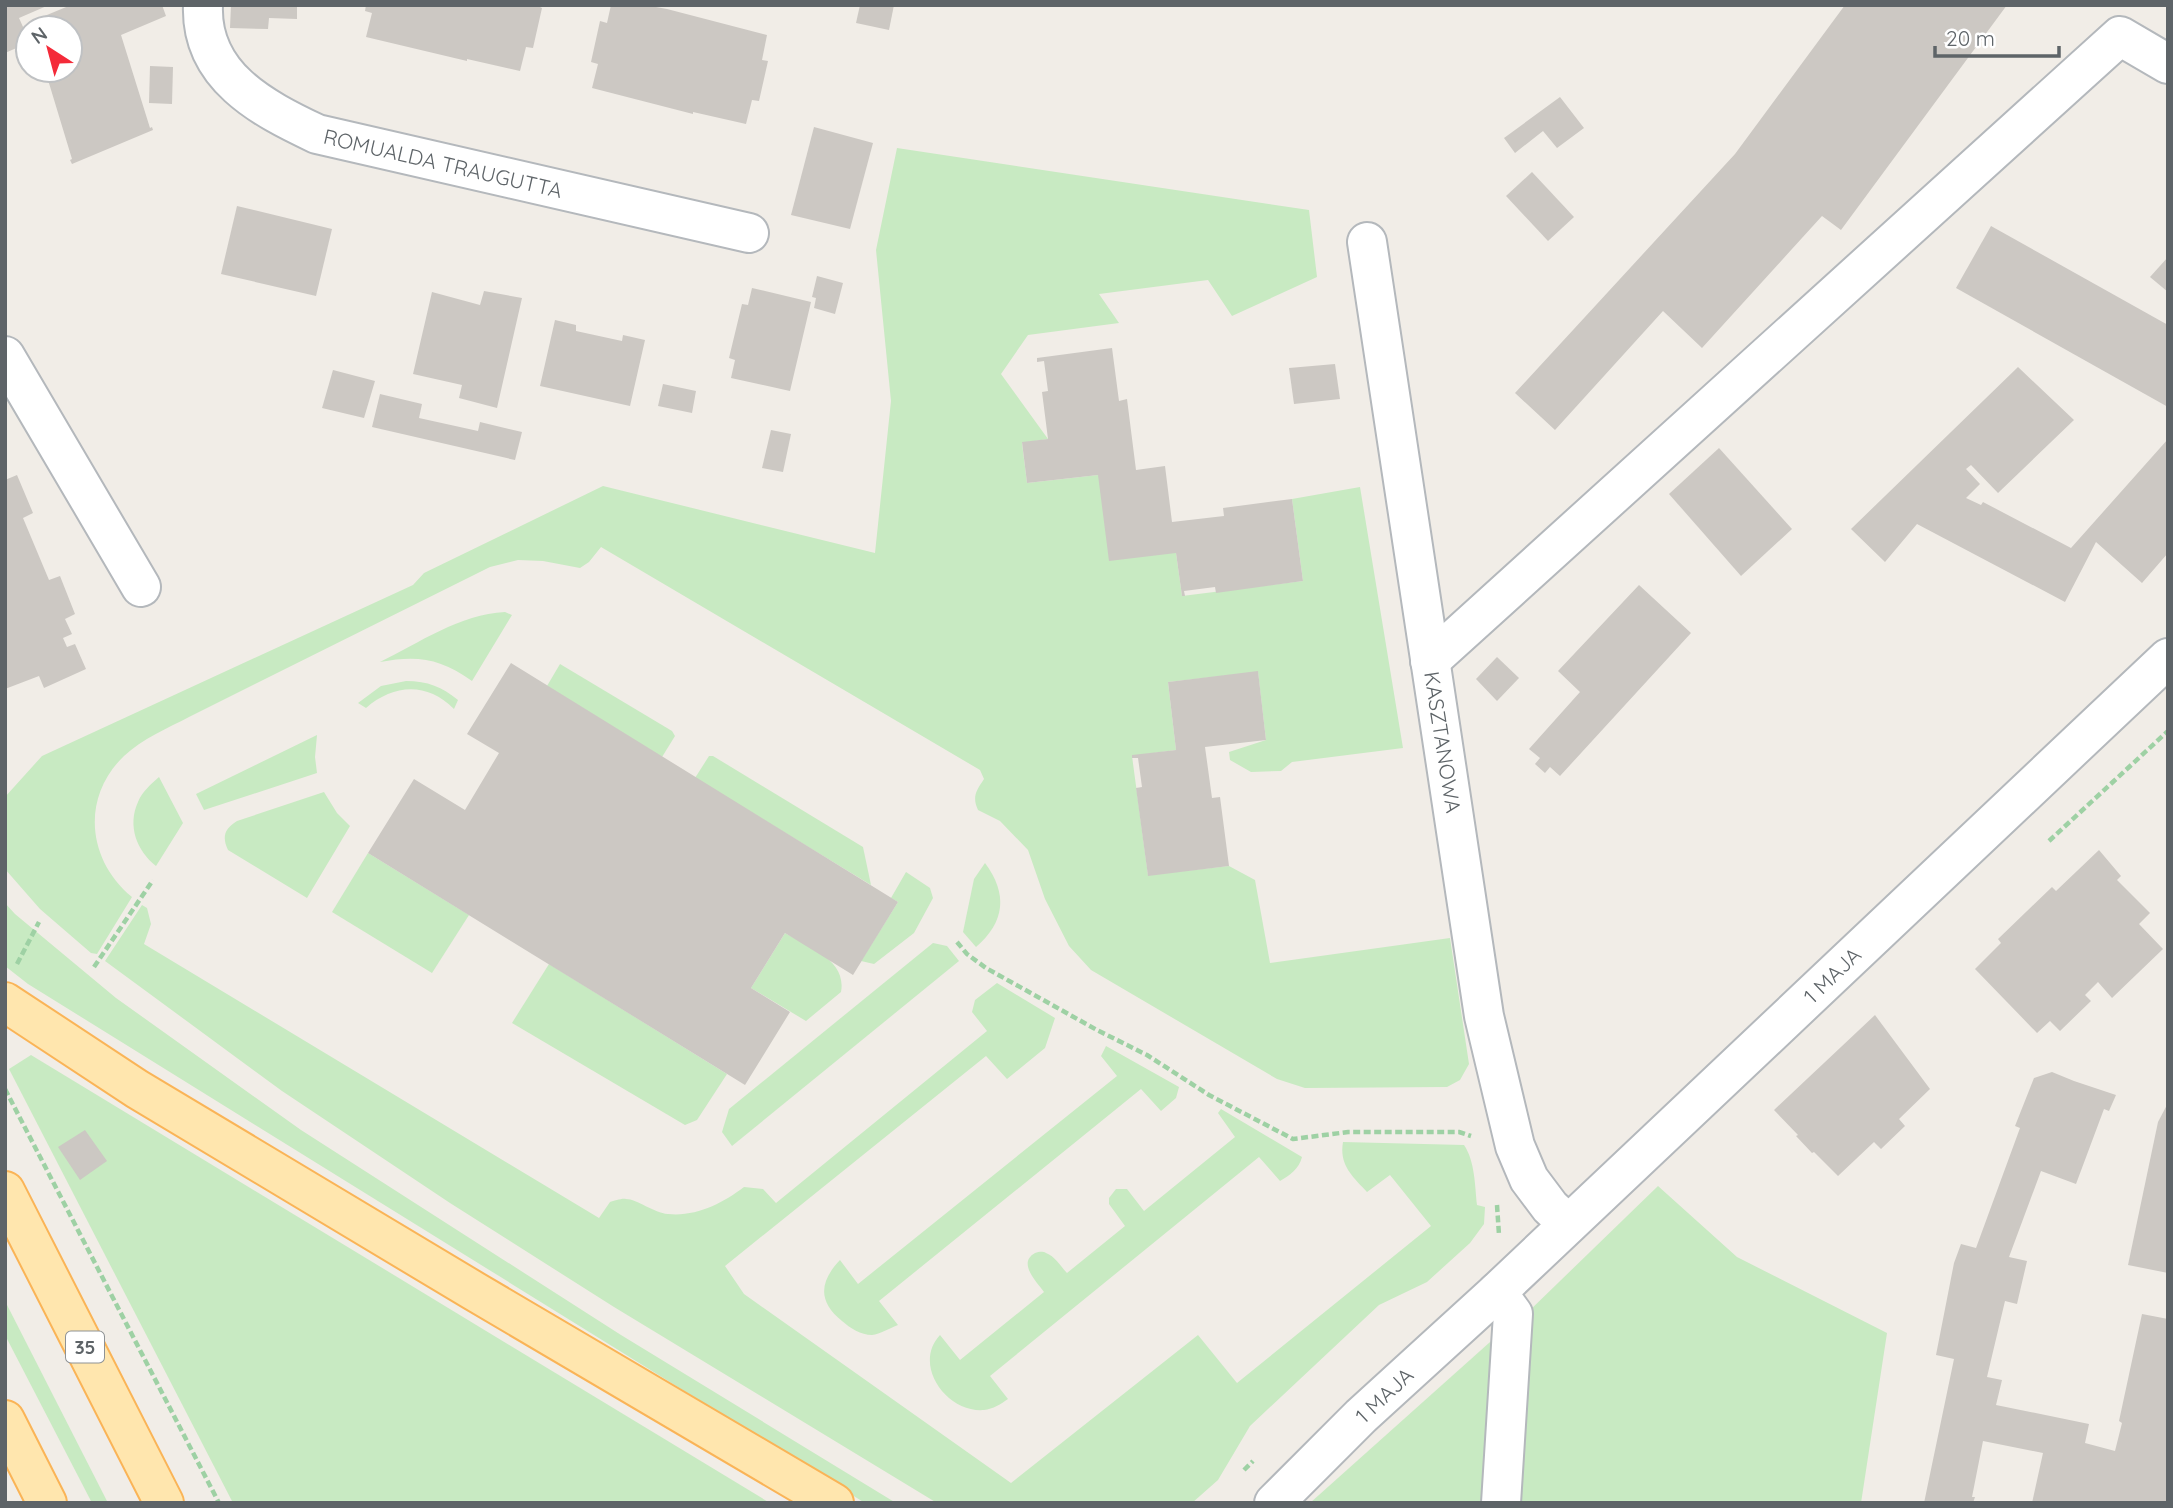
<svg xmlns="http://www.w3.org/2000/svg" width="2173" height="1508" font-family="Quicksand,sans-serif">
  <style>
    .green { fill: #c8eac2 }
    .building { fill: #ccc8c3 }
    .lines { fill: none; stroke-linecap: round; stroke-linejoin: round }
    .minor-casing { stroke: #b4b8bc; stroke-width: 42 }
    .major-casing { stroke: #fab457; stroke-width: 42 }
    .path { stroke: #9ed1a4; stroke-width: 4.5; stroke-dasharray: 7 3.5; stroke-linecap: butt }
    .minor { stroke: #fff; stroke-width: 38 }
    .major { stroke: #ffe6ae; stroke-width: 38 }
    .labels { text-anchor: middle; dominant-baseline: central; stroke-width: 5; stroke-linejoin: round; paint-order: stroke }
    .shield { fill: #fff; stroke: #8e9295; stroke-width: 2 }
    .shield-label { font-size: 19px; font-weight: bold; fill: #5e6468 }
    .street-label { font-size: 21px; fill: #5e6468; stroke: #fff }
  </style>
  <rect width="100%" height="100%" fill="#f1ede7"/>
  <g class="green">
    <path d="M897 148 1309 210 1317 277 1232 316 1208 280 1099 294 1119 323 1028 335 1001 374 1048 439 1022 443 1027 483 1098 475 1176 553 1182 596 1303 581 1292 499 1360 487 1403 748 1292 762 1281 771 1251 772 1230 760 1229 752 1266 740 1258 672 1168 682 1176 750 1132 756 1148 875 1229 866 1255 880 1270 963 1450 938 1469 1064 1460 1080 1447 1087 1305 1088 1277 1079 1091 970 1069 946 1045 899 1028 850 1000 821 978 810C972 797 976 791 984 779L980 770 601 547 589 562 580 568 543 561 518 560 490 567 189 717C168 728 142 739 124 756 81 797 87 860 132 897L97 954 91 953 40 909 5 869V797L42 756 413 585 424 573 603 486 875 553 891 401 876 250Z"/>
    <path d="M505 612 512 615 472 681C440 658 417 655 380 662 419 643 460 614 505 612Z"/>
    <path d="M560 664 672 731 675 736 662 757 547 686Z"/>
    <path d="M406 681C428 681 442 687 458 700L454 709C427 682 394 684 366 708L358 703 381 686Z"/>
    <path d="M317 735 315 757 317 773 204 810 196 794Z"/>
    <path d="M709 756H713L863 847 871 885 695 778Z"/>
    <path d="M159 777 183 823 156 866C137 851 127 826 138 802 142 792 151 784 159 777Z"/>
    <path d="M324 792 337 813 350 826 307 898 228 850C222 837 224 829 237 821Z"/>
    <path d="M368 853 469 915 432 973 332 912Z"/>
    <path d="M985 863C1008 894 1005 922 976 947L963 932 974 879Z"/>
    <path d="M906 872 930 888 933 898 914 933 874 964 861 961 898 902 891 898Z"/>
    <path d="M5 903 15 914 116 998 301 1130 621 1335 896 1503H865L28 984 5 966Z"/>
    <path d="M142 905 147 908 151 924 144 944 599 1218 610 1202C614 1201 622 1198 626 1199 637 1199 654 1213 668 1214 696 1217 723 1203 744 1187L763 1189 776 1203 987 1031 972 1012 975 1000 997 983 1055 1018 1045 1048 1007 1079 986 1056 725 1266 744 1294 1011 1483 1198 1335 1237 1383 1431 1226 1390 1175 1367 1192C1352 1176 1339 1165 1343 1142L1464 1145C1475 1161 1475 1186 1477 1205L1485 1207 1484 1224 1470 1243 1427 1282 1379 1305 1250 1426 1218 1480 1192 1503H937L614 1307 450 1203 282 1091 105 961Z"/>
    <path d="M785 933C809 947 847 960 841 992L806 1021 751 988Z"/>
    <path d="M933 943 947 946 959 961 732 1146 722 1132 729 1109Z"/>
    <path d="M549 964 727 1074 697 1120 685 1125 512 1023Z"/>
    <path d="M1106 1046 1179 1087 1176 1098 1161 1111 1141 1089 879 1301 898 1325C890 1328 880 1334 872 1335 861 1335 850 1328 842 1321 818 1302 819 1282 840 1260L858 1284 1117 1076 1101 1056Z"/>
    <path d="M31 1055 770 1503H233L9 1069Z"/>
    <path d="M1221 1109 1302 1157C1299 1169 1290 1175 1280 1181L1259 1157 990 1376 1008 1399C1001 1404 993 1409 984 1410 947 1413 912 1365 940 1335L960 1360 1044 1292C1037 1282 1017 1263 1035 1253 1039 1252 1042 1251 1046 1253 1055 1256 1061 1267 1067 1273L1125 1226 1109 1204V1198L1116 1189H1127L1144 1211 1235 1137 1218 1113Z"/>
    <path d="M1658 1186 1737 1257 1887 1333 1861 1503H1516L1526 1314Z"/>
    <path d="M5 1301 108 1503H92L5 1335Z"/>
    <path d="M1499 1334 1486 1503H1310Z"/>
  </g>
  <g class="building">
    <path d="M5 5H49L19 18 28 38V43L5 53Z"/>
    <path d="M71 5H162L166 16 121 35 150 128 152 127 153 130 72 164 70 160 72 159 45 70H70V28H32L30 22Z"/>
    <path d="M231 5H297V19L269 18 268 29 230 28Z"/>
    <path d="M366 5H536L542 8 533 48 526 47 520 71 467 59V61L366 37 372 13 365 11Z"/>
    <path d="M611 5H645L667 9 767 35 762 60 768 61 759 101 752 100 746 124 693 112V114L592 88 598 64 591 62 600 21 607 23Z"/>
    <path d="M860 5H894L889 30 856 23Z"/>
    <path d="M1845 5H2007L1841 230 1822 216 1702 348 1663 311 1555 430 1515 393 1735 154Z"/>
    <path d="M150 66 173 67 172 104 149 103Z"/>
    <path d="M1560 97 1584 128 1557 148 1543 131 1515 153 1504 138Z"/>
    <path d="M814 127 873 143 850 229 791 215Z"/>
    <path d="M1532 172 1574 217 1548 241 1506 196Z"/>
    <path d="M237 206 332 229 316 296 221 274Z"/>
    <path d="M1991 226 2168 325V407L1956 288Z"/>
    <path d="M2168 257V292L2150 277Z"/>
    <path d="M817 276 843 283 835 314 814 308 816 298 812 297Z"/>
    <path d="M752 288 811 302 790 391 731 378 735 360 729 358 742 304 748 305Z"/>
    <path d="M484 291 522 298 497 408 459 398 462 385 413 374 432 292 480 305Z"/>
    <path d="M555 320 576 325V331L622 341 623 335 645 340 630 406 540 386Z"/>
    <path d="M1112 348 1119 401 1127 399 1136 470 1165 466 1172 522 1224 516 1223 508 1292 499 1303 581 1216 593 1215 587 1184 591 1185 596H1182L1176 553 1109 561 1098 475 1027 483 1022 442 1048 439 1042 392 1048 391 1044 361 1037 362V358Z"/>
    <path d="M1335 364 1340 399 1294 404 1289 368Z"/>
    <path d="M2018 367 2074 420 1998 493 1971 465 1966 469 1980 484 1966 498 1981 505 1983 502 2071 548 2168 439V553L2142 583 2096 542 2065 602 1917 524 1885 562 1851 529Z"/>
    <path d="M333 370 375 381 364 418 322 408Z"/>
    <path d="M663 384 696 391 692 413 658 406Z"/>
    <path d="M380 394 422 404 419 418 478 431 480 422 522 432 515 460 372 427Z"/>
    <path d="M771 430 791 434 783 472 762 468Z"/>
    <path d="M1719 448 1792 529 1741 576 1669 494Z"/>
    <path d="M17 475 33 513 23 518 49 580 60 576 75 614 65 619 72 634 63 638 67 647 75 644 86 669 44 688 39 676 5 689V480Z"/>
    <path d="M1639 585 1691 633 1560 776 1550 767 1545 773 1535 764 1540 758 1529 749 1580 692 1558 671Z"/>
    <path d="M1497 657 1519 678 1497 701 1476 679Z"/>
    <path d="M511 663 898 902 853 975 785 933 751 988 790 1012 745 1085 368 853 414 779 465 810 499 753 467 734Z"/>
    <path d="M1258 671 1266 740 1205 747 1212 798 1220 797 1229 866 1148 876 1136 788 1142 787 1138 758H1132V755L1176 750 1168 682Z"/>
    <path d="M2099 850 2121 876 2117 880 2150 913 2139 924 2163 949 2112 998 2098 982 2085 995 2091 1001 2060 1031 2050 1021 2037 1033 1975 969 2001 943 1998 939 2052 887 2056 891Z"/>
    <path d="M1875 1015 1930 1089 1899 1119 1905 1126 1881 1149 1874 1142 1838 1176 1814 1152 1812 1153 1796 1136 1798 1135 1774 1110Z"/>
    <path d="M2052 1072 2074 1081 2116 1095 2109 1111 2104 1109 2076 1184 2041 1171 2009 1257 2027 1261 2017 1304 2005 1301 1987 1377 2002 1380 1996 1405 2089 1424 2085 1443 2115 1451 2122 1423 2119 1421 2142 1314 2168 1319V1503H2032L2043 1453 1983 1441 1972 1497H1975L1973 1503H1924L1954 1359 1936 1355 1954 1263 1961 1244 1976 1248 2020 1128 2015 1126 2034 1078Z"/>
    <path d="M2168 1103V1273L2128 1265 2158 1122Z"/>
    <path d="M85 1130 107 1161 80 1180 58 1147Z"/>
  </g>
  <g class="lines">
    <g class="minor-casing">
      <g id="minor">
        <path d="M203 5C200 76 262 108 317 134L749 233"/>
        <path d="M1367 242 1484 1016 1515 1146 1529 1179 1550 1207 1568 1224"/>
        <path d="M5 356 141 587"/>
        <path d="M1430 661 2120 36 2168 64"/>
        <path d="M1497 1292 1513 1314 1501 1503"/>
        <path d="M1274 1503 1361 1416 1497 1292 2168 658"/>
      </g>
    </g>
    <g class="major-casing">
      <g id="major">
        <path d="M5 1002 137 1089 474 1291 834 1503"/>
        <path d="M5 1191 164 1503"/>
        <path d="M5 1420 47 1503"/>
      </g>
    </g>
    <g class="path">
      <path d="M2049 841 2168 731"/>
      <path d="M957 942 967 954 986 968 1097 1030 1147 1055 1209 1095 1293 1139 1348 1132H1459L1471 1136"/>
      <path d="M17 964 39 922"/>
      <path d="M94 967 153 880"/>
      <path d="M5 1089 219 1503"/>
      <path d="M1497 1205 1499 1235"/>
      <path d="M1244 1470 1253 1461"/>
    </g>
    <use href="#minor" class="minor"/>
    <use href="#major" class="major"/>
  </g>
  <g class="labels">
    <rect class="shield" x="66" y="1331.5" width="38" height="31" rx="5"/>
    <g class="shield-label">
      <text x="85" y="1347">35</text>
    </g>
    <g class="street-label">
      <text transform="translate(443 163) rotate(13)">ROMUALDA TRAUGUTTA</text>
      <text transform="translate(1443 742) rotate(81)">KASZTANOWA</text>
      <text transform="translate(1832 975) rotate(-44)">1 MAJA</text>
      <text transform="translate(1384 1395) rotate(-43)">1 MAJA</text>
    </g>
  </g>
  <rect width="2173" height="1508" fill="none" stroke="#5e6468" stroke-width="14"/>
  <g transform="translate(49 49) rotate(324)"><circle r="33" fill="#ffffff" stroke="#bfc1c3" stroke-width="2"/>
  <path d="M0-5L12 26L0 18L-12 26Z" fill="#f42a39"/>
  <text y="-10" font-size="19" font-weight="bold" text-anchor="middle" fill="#5e6468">N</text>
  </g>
  <path d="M1935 46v10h124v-10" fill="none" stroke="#5e6468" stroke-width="3.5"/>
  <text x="1946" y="46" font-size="21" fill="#5e6468" stroke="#ffffff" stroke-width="5" paint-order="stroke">20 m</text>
</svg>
